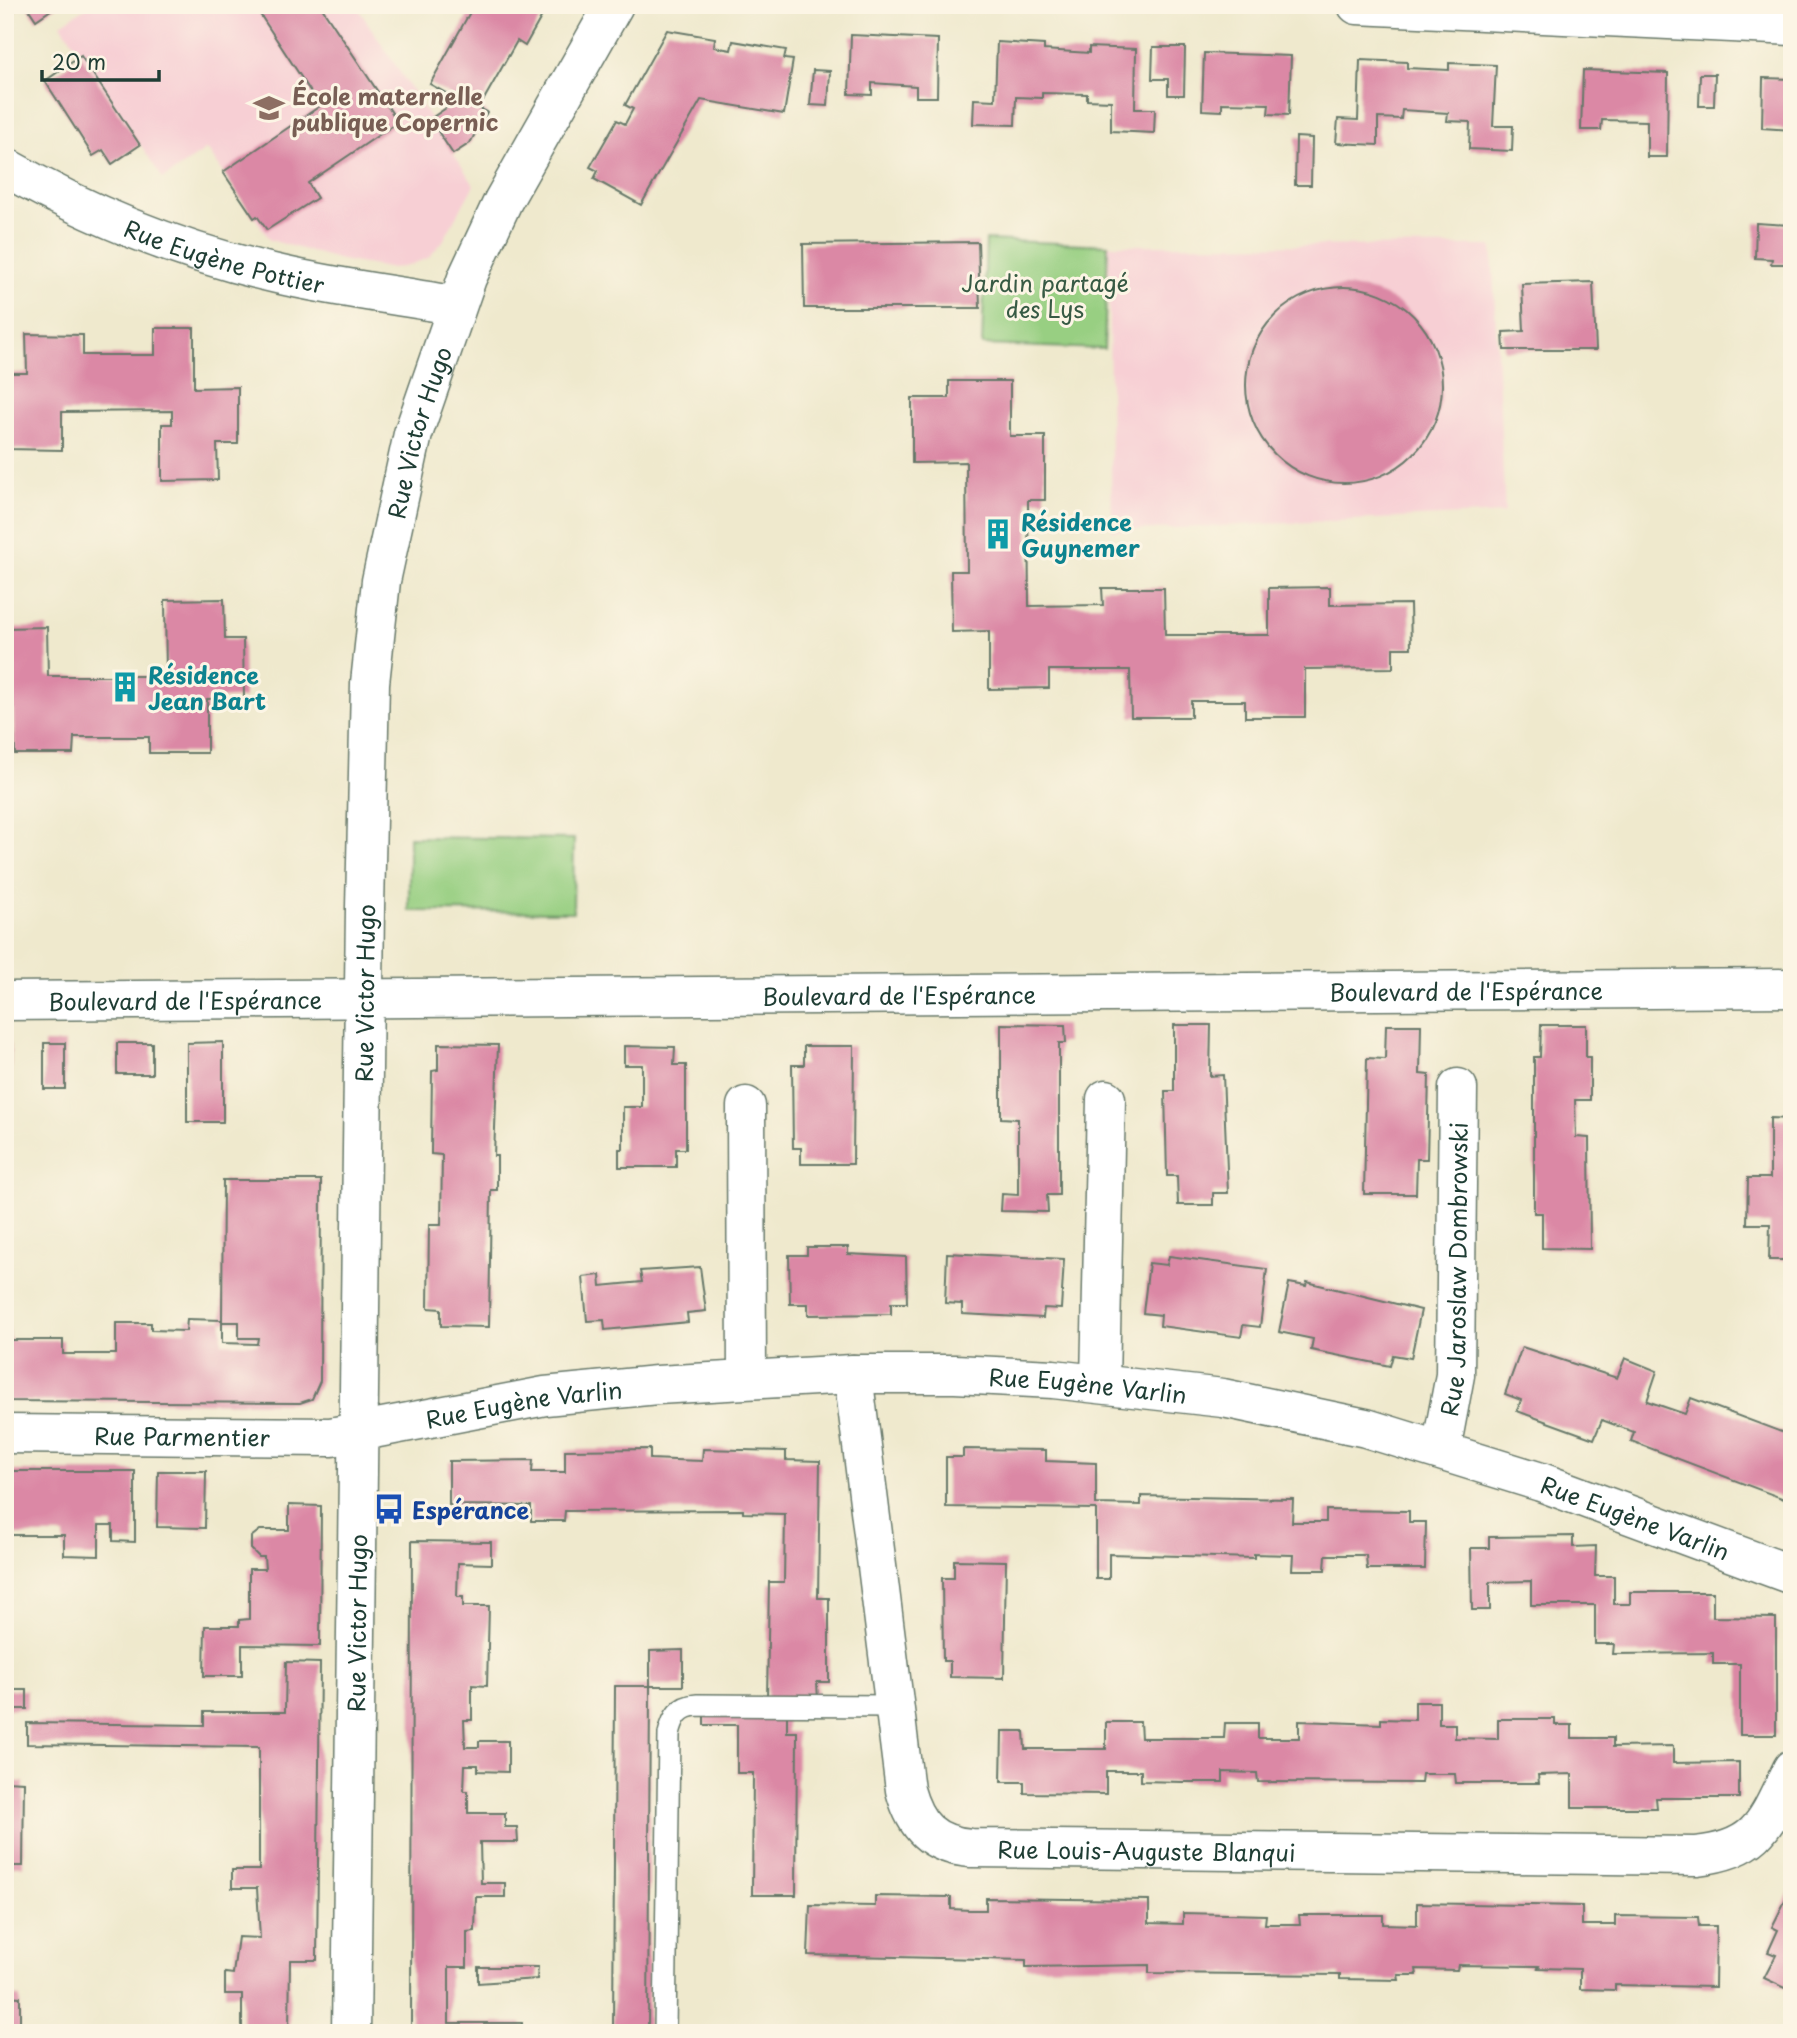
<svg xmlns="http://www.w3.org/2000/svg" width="1797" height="2038" font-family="'Playpen Sans',sans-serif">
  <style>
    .built { fill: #f7cfd4 }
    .green { fill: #98cf82; stroke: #5c865b; stroke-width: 2 }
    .building { fill: #db88a5; fill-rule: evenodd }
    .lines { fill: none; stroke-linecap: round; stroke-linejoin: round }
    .service-casing { stroke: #68796a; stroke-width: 24 }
    .minor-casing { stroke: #68796a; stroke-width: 41 }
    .tertiary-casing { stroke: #68796a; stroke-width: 41 }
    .service { stroke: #fff; stroke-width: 21 }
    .minor { stroke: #fff; stroke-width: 38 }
    .tertiary { stroke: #fff; stroke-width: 38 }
    .labels { text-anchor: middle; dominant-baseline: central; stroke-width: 6; stroke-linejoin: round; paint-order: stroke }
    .education-label { font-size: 23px; font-weight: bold; fill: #785e54; stroke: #fcf5e5; text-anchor: start }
    .street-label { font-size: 23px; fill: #1f3d34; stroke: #fcf5e5 }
    .park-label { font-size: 23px; fill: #375a44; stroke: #fcf5e5 }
    .culture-label { font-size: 23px; font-weight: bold; fill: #0d838f; stroke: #fcf5e5; text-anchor: start }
    .transit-label { font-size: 23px; font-weight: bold; fill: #164399; stroke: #fcf5e5; text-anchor: start }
  </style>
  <rect width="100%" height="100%" fill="#fcf5e5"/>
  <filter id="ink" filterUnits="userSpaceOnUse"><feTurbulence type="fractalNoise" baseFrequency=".0143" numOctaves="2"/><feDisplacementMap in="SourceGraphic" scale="14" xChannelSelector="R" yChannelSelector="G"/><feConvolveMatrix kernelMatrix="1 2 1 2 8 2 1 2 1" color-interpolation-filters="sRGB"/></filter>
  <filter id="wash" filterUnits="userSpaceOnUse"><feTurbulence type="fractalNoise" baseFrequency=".00686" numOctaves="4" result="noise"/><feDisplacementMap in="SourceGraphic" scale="28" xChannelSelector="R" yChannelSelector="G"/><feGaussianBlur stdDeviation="1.57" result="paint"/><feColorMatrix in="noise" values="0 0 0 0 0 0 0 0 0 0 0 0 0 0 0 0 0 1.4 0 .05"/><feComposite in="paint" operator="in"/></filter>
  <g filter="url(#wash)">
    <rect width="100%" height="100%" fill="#efe9cd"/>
    <g class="built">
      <path d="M90 5H356L474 185 443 241 428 258 404 267 388 268 341 260 270 240 207 149 163 179 61 24Z"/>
      <path d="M1108 245 1492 246 1505 513 1112 531Z"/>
    </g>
    <g class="green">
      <path d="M986 240 1108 245 1104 349 982 345Z"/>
      <path d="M409 837 574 839 573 912 409 911Z"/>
    </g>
    <g id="blocks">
      <g class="building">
        <path d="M5 5H23L5 17Z"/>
        <path d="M26 5H58L36 20Z"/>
        <path d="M254 5H320L398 122 308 183 317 198 267 230 257 216 254 218 223 172 320 106Z"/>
        <path d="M474 5H548L525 46 517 41 479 108 487 112 470 143 453 154 430 119 446 108 453 97 430 84Z"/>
        <path d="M667 30 715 38 714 47 731 50 733 41 786 50 784 59 793 60 784 114 701 100 641 205 594 179 598 171 590 167 617 120 625 124 633 109 625 105Z"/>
        <path d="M851 35 938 39 937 97H916V86L872 83V95L849 94Z"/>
        <path d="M997 42 1044 45V50L1089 53V47L1136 49 1135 109H1155L1154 133 1111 131V101L1087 100V94L1042 93V98L1016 97 1015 125 973 124 974 99 995 100Z"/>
        <path d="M1153 47H1185L1184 95H1168V79H1152Z"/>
        <path d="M1204 53 1291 56 1289 115 1268 114 1269 104 1222 103V111L1202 110Z"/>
        <path d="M81 56 140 145 112 164 103 150 93 156 45 81Z"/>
        <path d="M1360 60 1407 62V68L1449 70V63L1496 65 1493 126H1513L1512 151 1469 149 1470 122 1447 121 1448 113 1402 110 1401 119 1378 118V145L1336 143 1338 119 1358 120Z"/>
        <path d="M813 70 830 71 828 106 810 105Z"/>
        <path d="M1583 70 1668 73 1667 157H1647V121L1602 120 1601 130H1581Z"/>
        <path d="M1700 74H1715L1714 106H1699Z"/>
        <path d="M1763 78 1792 79V130L1762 128Z"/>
        <path d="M1296 137 1312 138 1311 185H1295Z"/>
        <path d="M1756 223 1790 225 1789 264H1771L1772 259 1755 258Z"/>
        <path d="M978 242 980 308H804L803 244Z"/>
        <path d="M1593 282 1596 350H1504L1503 332 1524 331 1522 284Z"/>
        <circle cx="1344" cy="385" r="98"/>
        <path d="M155 328H194V388L238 387V444H217L218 480 162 481V424H172V411L62 412V450L7 449 5 373H27L26 334 83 335V355H155Z"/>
        <path d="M949 381H1010V436H1045V500H1028L1029 606 1103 605 1102 588H1164L1165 635H1269V588L1330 587V605L1410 604 1411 648H1393V668L1305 669V717H1245V701H1191V717H1131L1130 670H1049V688L989 689V631L952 632 951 571H967L966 462 912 463V398H949Z"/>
        <path d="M224 599 225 639H243L244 698 207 699V753H149V737H74L73 754H15L13 705H5V628L47 627 48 676H166L165 600Z"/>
        <path d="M1001 1024 1065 1025 1066 1043H1059V1195H1047L1048 1212 1001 1211 1002 1194 1018 1195V1119L1001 1118Z"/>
        <path d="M1174 1025H1211L1210 1076 1223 1075 1228 1193H1213V1205H1178L1177 1176H1167L1165 1091H1174Z"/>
        <path d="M1386 1025H1421L1420 1074 1429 1075 1427 1159H1417L1416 1194H1364L1367 1058 1385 1059Z"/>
        <path d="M1541 1025H1586V1057H1590V1100H1575L1576 1137 1589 1138 1590 1249 1542 1248V1213H1534V1057H1540Z"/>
        <path d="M223 1042V1122H187V1043Z"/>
        <rect x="5" y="1043" width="6" height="35"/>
        <rect x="44" y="1043" width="21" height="46"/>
        <rect x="117" y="1043" width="35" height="31"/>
        <path d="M438 1044 498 1045 494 1156H497V1190H491L489 1327 441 1326V1309L428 1308 429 1225H441L442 1155 431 1154 432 1071 438 1070Z"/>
        <path d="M624 1046 675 1047 674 1065H686V1149H676V1167H619V1149H623V1107H642V1065H624Z"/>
        <path d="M804 1046H854L853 1164H801V1148H793L792 1065H804Z"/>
        <path d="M1770 1118 1792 1119V1260H1769L1770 1224H1747L1748 1178H1770Z"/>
        <path d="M223 1180H321L320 1381 312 1399 300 1403 5 1401V1314L8 1315 10 1340H63V1354H116V1323H151V1330L186 1331 187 1319 222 1320ZM222 1322H239V1338H258L257 1344 222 1343Z"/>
        <path d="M807 1247H848V1254L906 1257 907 1303H891V1314L808 1315V1304H790L789 1255H807Z"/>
        <path d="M947 1253 1064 1259 1061 1309 1044 1308 1043 1318 962 1314V1304L945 1303Z"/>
        <path d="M1169 1256 1267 1269 1260 1327 1243 1325 1241 1337 1160 1326 1161 1315 1143 1313 1149 1263 1167 1265Z"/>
        <path d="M700 1267 706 1311 687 1313 688 1322 605 1330 604 1320 587 1321 583 1277 600 1275 601 1286 642 1282 640 1271Z"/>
        <path d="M1307 1282 1421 1310 1411 1358 1393 1355 1390 1366 1311 1350 1313 1339 1279 1332 1289 1283 1306 1286Z"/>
        <path d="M1522 1347 1617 1378 1625 1358 1657 1371 1647 1401 1685 1414 1691 1398 1792 1436V1502L1631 1441 1634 1432 1602 1420 1594 1439 1517 1411 1521 1400 1505 1394Z"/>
        <path d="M650 1449V1459L675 1460 702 1461 703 1449 786 1451V1460L820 1461 818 1598H829V1682H817L818 1700 767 1699 769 1582H784L785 1514 743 1513V1510L565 1511 564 1521H531V1506L449 1505V1461L533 1460 532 1472H565V1450Z"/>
        <path d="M963 1449 1046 1450V1461L1096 1463V1504L1141 1505V1496L1293 1499 1292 1522H1326V1510L1409 1511V1522H1426L1425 1569H1367L1366 1555H1326L1325 1570H1292L1293 1555 1254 1554V1558L1109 1554V1579H1096V1509L946 1507V1457H963Z"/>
        <path d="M5 1471H135V1542L113 1541V1525H99V1556L64 1555V1535H5Z"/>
        <path d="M158 1471H206L205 1528 157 1527Z"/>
        <path d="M289 1505 321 1506 320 1646 242 1645V1676H204L205 1626H239V1620L249 1619V1569H265L264 1557H259L251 1549V1537L260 1530H289Z"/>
        <path d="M1573 1536V1547L1596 1546 1595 1576H1614V1604H1630V1592H1713V1617L1776 1618V1735H1740V1664H1713V1653L1613 1654 1614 1644H1595V1605H1531V1581L1490 1582V1610H1472L1471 1548H1489V1537Z"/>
        <path d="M412 1541 491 1542V1564L458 1563 457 1597H463V1606H489L487 1686 472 1685V1720H464L465 1747H479V1741H508V1772L478 1771V1765H465L464 1791H468V1813H505V1827H517L518 1842H480L481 1883H505V1897H476L475 1931 467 1932V1967H449V2023H522V2033H411Z"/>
        <path d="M954 1560 1006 1561 1004 1678 950 1677V1661H943L942 1578H954Z"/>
        <path d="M683 1650V1686H650V1651Z"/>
        <path d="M286 1662 320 1663 317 1960H290L289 2030 297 2033H220V2029H242V1994H225V1973L233 1974 238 1937 260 1938 257 1888H232V1870H259V1747L27 1744V1723L204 1725V1712H285Z"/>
        <path d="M615 1686H650L648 2033H613Z"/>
        <rect x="5" y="1690" width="22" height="19"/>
        <path d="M1415 1702H1439V1724H1455V1738L1498 1739V1719H1555V1725H1572V1738H1613V1747L1673 1746V1763L1739 1762V1798H1656L1657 1808H1572V1774L1538 1775 1539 1783H1456L1455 1774H1422L1421 1783 1258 1782 1257 1773 1223 1772V1782H1182L1141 1781V1771H1106V1794L1024 1793V1782H1001L1002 1731H1024L1025 1749H1106V1722H1140L1141 1738H1224L1225 1723H1258V1738H1299V1721L1381 1724V1719L1415 1720Z"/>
        <path d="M704 1713 787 1715V1732H797L796 1895H752L753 1773H737V1725H704Z"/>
        <path d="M5 1781 24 1782 23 1866H5Z"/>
        <path d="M1792 1887V1991L1764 1978 1776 1955 1768 1952 1778 1930 1772 1927Z"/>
        <path d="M875 1896 951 1897V1909L970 1910H986V1898L1149 1900V1923L1183 1924V1913L1266 1915 1265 1924H1300L1299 1915H1383V1924L1417 1925V1903L1582 1906V1925H1615V1916L1698 1917 1699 1926H1716L1715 1987 1615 1985V1990L1580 1989V1969L1538 1968 1539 1966 1458 1965 1457 1970 1416 1969 1417 1975H1398L1399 1980 1340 1979V1975L1149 1973V1965L1026 1967V1960L808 1955 810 1905 875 1906Z"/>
        <path d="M478 1967H538L537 1979 478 1983Z"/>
        <path d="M5 1996 20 1997V2033H5Z"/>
      </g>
    </g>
  </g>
  <g filter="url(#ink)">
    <use href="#blocks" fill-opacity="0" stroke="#68796a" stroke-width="2"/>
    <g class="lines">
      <g class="service-casing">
        <path id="service" d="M665 2033 669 1734C673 1717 679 1706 697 1705L895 1706"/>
      </g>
      <g class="minor-casing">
        <g id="minor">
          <path d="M1357 5 1792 26"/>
          <path id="s1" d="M5 167C91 216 181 252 277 274 336 288 397 295 456 306"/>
          <path d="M746 1106 747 1379"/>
          <path id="s2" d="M853 1374 905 1790C915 1826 932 1845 971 1848L1696 1856C1761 1849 1766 1822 1792 1769"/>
          <path d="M1100 1382 1106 1099"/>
          <path id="s3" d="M5 1434 331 1437 545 1396 657 1385 853 1374H955L1053 1379 1223 1398 1366 1428 1541 1482 1792 1575"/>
          <path id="s4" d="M1441 1450 1455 1375 1458 1088"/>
        </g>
      </g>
      <g class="tertiary-casing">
        <g id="tertiary">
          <path id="s5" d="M5 1001 1792 988"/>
          <path id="s6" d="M351 2033 365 908 370 683 381 581 413 434 467 278 503 201 614 5"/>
        </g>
      </g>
      <use href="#service" class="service"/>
      <use href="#minor" class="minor"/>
      <use href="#tertiary" class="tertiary"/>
    </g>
  </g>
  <defs>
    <g id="school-bare" transform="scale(2.415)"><path d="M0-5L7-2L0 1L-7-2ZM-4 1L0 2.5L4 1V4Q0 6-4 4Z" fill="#8d6e63" stroke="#fcf5e5" stroke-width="2.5" paint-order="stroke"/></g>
    <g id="building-bare" transform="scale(2.415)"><path d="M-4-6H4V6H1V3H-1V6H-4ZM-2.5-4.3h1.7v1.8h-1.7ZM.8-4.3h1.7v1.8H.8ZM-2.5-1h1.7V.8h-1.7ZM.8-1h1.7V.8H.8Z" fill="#0f9aa8" stroke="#fcf5e5" stroke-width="2.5" paint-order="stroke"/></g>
    <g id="bus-bare" transform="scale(2.415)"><path d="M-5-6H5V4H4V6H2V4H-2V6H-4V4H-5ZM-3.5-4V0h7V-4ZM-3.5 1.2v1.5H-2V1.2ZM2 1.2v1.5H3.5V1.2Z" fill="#1a4fb4" stroke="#fcf5e5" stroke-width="2.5" paint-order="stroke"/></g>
  </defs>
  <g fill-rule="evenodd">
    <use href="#school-bare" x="269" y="108"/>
    <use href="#building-bare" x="998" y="534"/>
    <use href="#building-bare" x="125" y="687"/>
    <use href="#bus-bare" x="389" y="1509"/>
  </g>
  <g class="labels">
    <g class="education-label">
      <text x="292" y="95">École maternelle<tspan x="292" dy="26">publique Copernic</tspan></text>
    </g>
    <g class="street-label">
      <text stroke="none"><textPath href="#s1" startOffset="238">Rue Eugène Pottier</textPath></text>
      <text stroke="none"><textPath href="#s6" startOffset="1606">Rue Victor Hugo</textPath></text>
      <text stroke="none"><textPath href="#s5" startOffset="1461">Boulevard de l'Espérance</textPath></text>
      <text stroke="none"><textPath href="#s6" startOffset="1040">Rue Victor Hugo</textPath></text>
      <text stroke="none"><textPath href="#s5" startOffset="894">Boulevard de l'Espérance</textPath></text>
      <text stroke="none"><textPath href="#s5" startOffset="180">Boulevard de l'Espérance</textPath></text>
      <text stroke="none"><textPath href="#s4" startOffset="182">Rue Jaroslaw Dombrowski</textPath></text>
      <text stroke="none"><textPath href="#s3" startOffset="1088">Rue Eugène Varlin</textPath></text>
      <text stroke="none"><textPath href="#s3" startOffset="522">Rue Eugène Varlin</textPath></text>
      <text stroke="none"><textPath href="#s3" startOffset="177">Rue Parmentier</textPath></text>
      <text stroke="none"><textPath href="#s3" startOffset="1654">Rue Eugène Varlin</textPath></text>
      <text stroke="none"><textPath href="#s6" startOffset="410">Rue Victor Hugo</textPath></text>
      <text stroke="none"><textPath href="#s2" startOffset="690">Rue Louis-Auguste Blanqui</textPath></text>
    </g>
    <g class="park-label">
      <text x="1045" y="282">Jardin partagé<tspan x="1045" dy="26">des Lys</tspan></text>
    </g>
    <g class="culture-label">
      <text x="1021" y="521">Résidence<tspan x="1021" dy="26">Guynemer</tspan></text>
      <text x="148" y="674">Résidence<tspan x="148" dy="26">Jean Bart</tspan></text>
    </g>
    <g class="transit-label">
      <text x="412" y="1509">Espérance</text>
    </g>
  </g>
  <rect width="1797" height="2038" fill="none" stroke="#fcf5e5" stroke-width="28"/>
  <path d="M42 70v10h117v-10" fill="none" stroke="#1f3d34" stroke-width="3.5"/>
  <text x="52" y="70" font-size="21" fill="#1f3d34" stroke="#fcf5e5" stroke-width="5" paint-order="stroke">20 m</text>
</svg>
